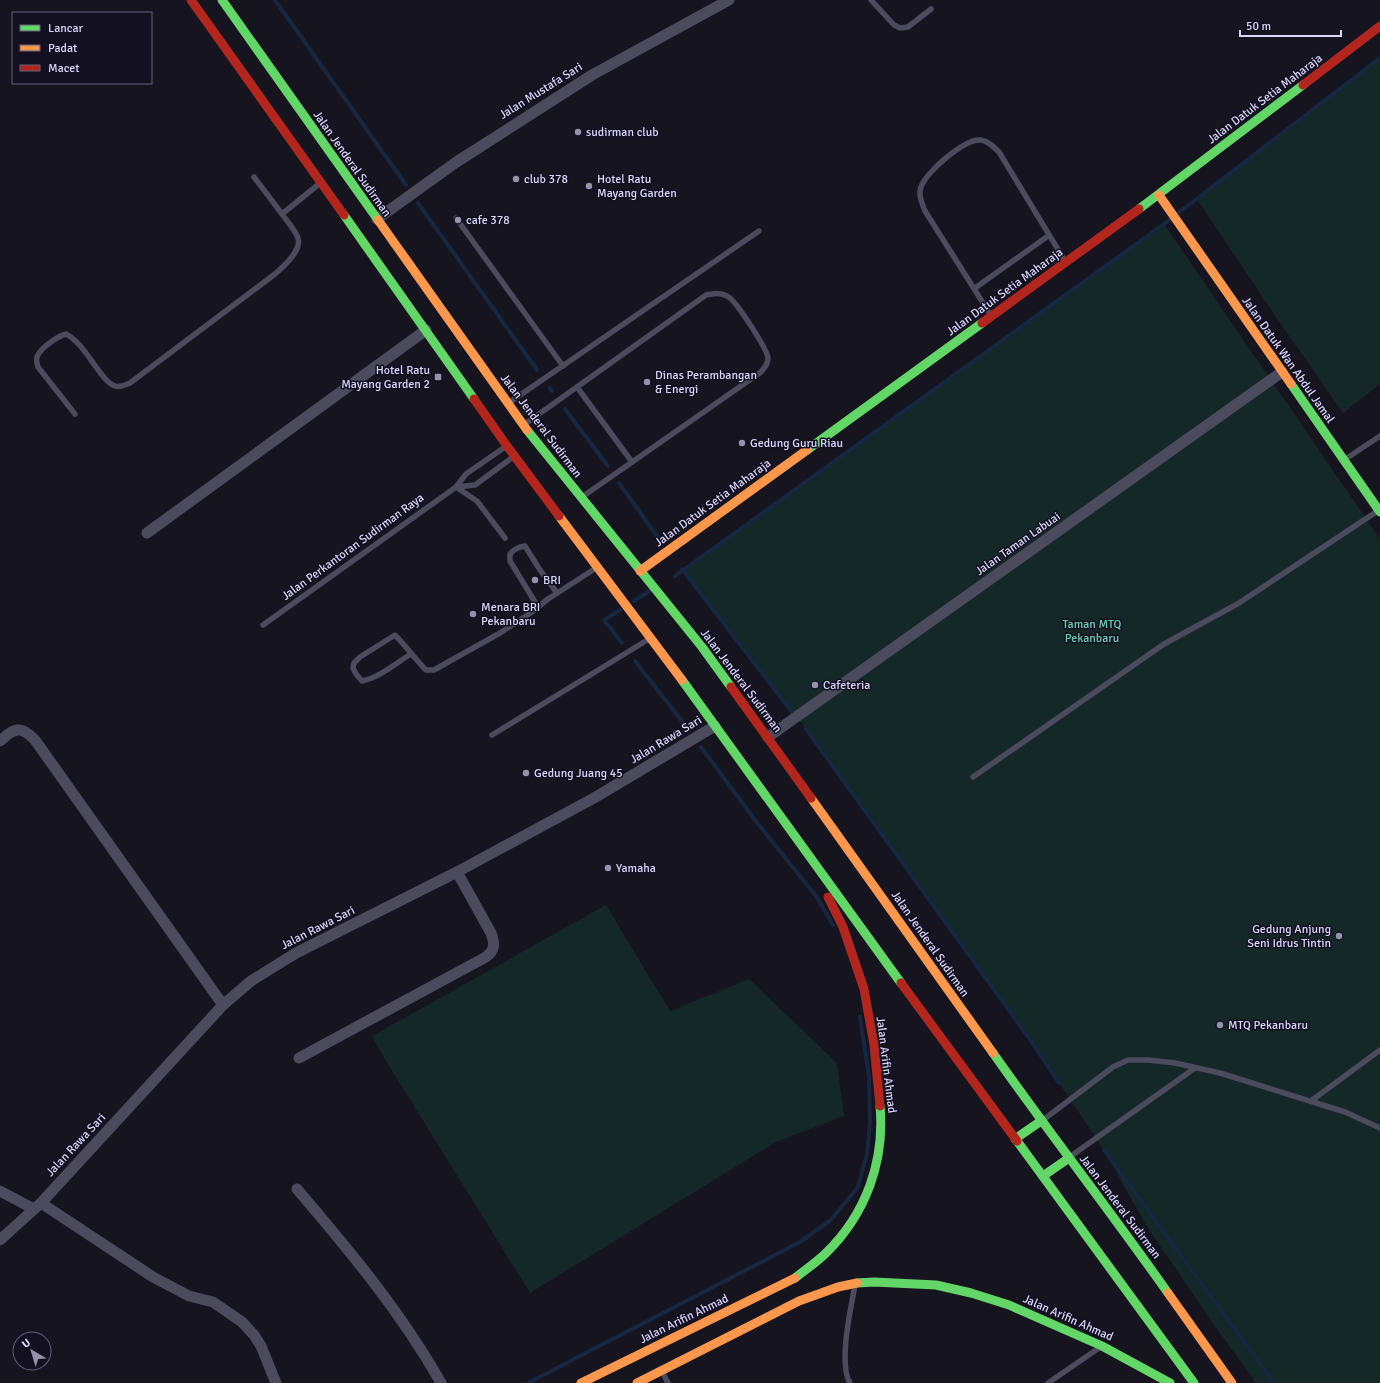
<svg xmlns="http://www.w3.org/2000/svg" width="1380" height="1383" font-family="Signika,sans-serif">
  <style>
    .green { fill: #152828 }
    .lines { fill: none; stroke-linecap: round; stroke-linejoin: round }
    .stream { stroke: #162742; stroke-width: 4 }
    .lane { stroke: #4c4a5d; stroke-width: 5.5 }
    .street { stroke: #4c4a5d; stroke-width: 11 }
    .fast { stroke: #63d668; stroke-width: 9 }
    .slow { stroke: #ff974d; stroke-width: 9 }
    .jam { stroke: #b3261e; stroke-width: 9 }
    .poi-dot { fill: #9592ad; stroke: #131121; stroke-width: 1.5 }
    .labels { text-anchor: middle; dominant-baseline: central; stroke-width: 3; stroke-linejoin: round; paint-order: stroke }
    .street-label { font-size: 12px; fill: #dad6fa; stroke: #131121 }
    .poi-label { font-size: 12px; fill: #dad6fa; stroke: #131121; text-anchor: start }
    .park-label { font-size: 12px; fill: #6cd0b6; stroke: #131121 }
  </style>
  <rect width="100%" height="100%" fill="#16141e"/>
  <g class="green">
    <path d="M1380 58V384L1343 413 1278 320 1197 199Z"/>
    <path d="M1164 224 1380 539V1383H1256L1212 1322 1147 1227 1104 1150 1029 1038 809 733 769 683 682 569Z"/>
    <path d="M606 905 670 1011 749 979 837 1063 844 1116 776 1142 530 1293 383 1056 372 1036Z"/>
  </g>
  <g class="lines">
    <g class="stream">
      <path d="M275 0 406 185"/>
      <path d="M418 203 537 370"/>
      <path d="M550 388 552 391"/>
      <path d="M565 409 608 466"/>
      <path d="M619 483 659 539"/>
      <path d="M682 569 792 712"/>
      <path d="M675 576 1164 224 1380 58"/>
      <path d="M634 601 651 590"/>
      <path d="M620 610 604 620 622 643"/>
      <path d="M635 661 688 729"/>
      <path d="M806 729 1029 1038 1059 1083"/>
      <path d="M701 747 758 824 816 896 833 925"/>
      <path d="M1104 1150 1274 1383"/>
      <path d="M528 1383 800 1242 831 1220 858 1187 867 1154 870 1123 869 1076 860 1017"/>
    </g>
    <g class="lane">
      <path d="M871 0 894 25 900 28 908 27 931 9"/>
      <path d="M254 177 282 214 319 184"/>
      <path d="M456 218 563 366"/>
      <path d="M975 288 1048 236"/>
      <path d="M990 314 925 211C922 203 918 195 921 187 926 172 965 138 981 140 988 141 994 147 999 152L1065 261"/>
      <path d="M577 387 632 462"/>
      <path d="M510 402 759 231"/>
      <path d="M75 414 38 367C37 363 35 359 38 355 42 347 58 336 66 334 85 343 101 382 115 386 120 388 125 385 130 383L275 274C283 267 302 251 298 238 295 230 287 221 282 214"/>
      <path d="M525 424 706 295C713 293 720 292 727 296 736 300 767 349 768 358 768 364 765 367 761 372L582 497"/>
      <path d="M1344 460 1380 436"/>
      <path d="M456 487 477 501 505 538"/>
      <path d="M456 487 475 485 513 457"/>
      <path d="M538 607 510 561V554C514 549 518 547 525 546L540 570 557 593"/>
      <path d="M263 625 456 487 466 474 505 447"/>
      <path d="M411 654C396 663 379 678 362 681L356 674 353 668 354 663 360 657 395 635C406 646 415 659 426 670H434L500 633 532 612 548 599 596 568"/>
      <path d="M492 735 649 639"/>
      <path d="M973 777 1164 644 1239 603 1379 510"/>
      <path d="M1311 1101 1380 1050"/>
      <path d="M1043 1120 1113 1067 1128 1060H1148L1175 1063 1220 1073 1345 1112 1380 1128"/>
      <path d="M1071 1156 1195 1068"/>
      <path d="M663 1373 668 1383"/>
      <path d="M850 1383C838 1363 851 1308 855 1285"/>
      <path d="M1048 1383 1099 1348"/>
    </g>
    <g class="street">
      <path d="M377 219 455 163 592 75 729 0"/>
      <path d="M147 533 426 330"/>
      <path d="M768 737 1282 372"/>
      <path d="M0 741C14 728 21 725 35 740L223 1005"/>
      <path d="M299 1058 486 957C495 950 495 944 491 933L457 872"/>
      <path d="M297 1189C349 1250 401 1312 441 1383"/>
      <path d="M0 1191 34 1209"/>
      <path d="M41 1203 153 1277 189 1296 213 1302 242 1322 254 1335 261 1346 276 1383"/>
      <path d="M0 1240 41 1203 223 1005 251 981 296 953 457 872 594 798 715 726"/>
    </g>
    <g class="fast">
      <path d="M222 0 378 220"/>
      <path d="M1139 209 1303 85"/>
      <path d="M344 215 474 399"/>
      <path d="M1291 384 1380 512"/>
      <path d="M527 430 702 647 731 687"/>
      <path d="M807 450 982 323"/>
      <path d="M682 680 901 983"/>
      <path d="M993 1053C1050 1134 1111 1212 1168 1293"/>
      <path d="M1015 1139 1041 1121"/>
      <path d="M1017 1141 1194 1383"/>
      <path d="M1043 1176 1069 1158"/>
      <path d="M795 1278C805 1270 817 1262 826 1253 866 1214 885 1161 880 1106"/>
      <path d="M857 1283 874 1282 936 1285 971 1293 1009 1305 1102 1346 1170 1383"/>
    </g>
    <g class="slow">
      <path d="M1159 195 1291 384"/>
      <path d="M378 220 527 430"/>
      <path d="M559 516 682 680"/>
      <path d="M640 571 807 450"/>
      <path d="M811 798 993 1053"/>
      <path d="M1168 1293 1232 1383"/>
      <path d="M581 1383 795 1278"/>
      <path d="M637 1383 799 1301 838 1287 857 1283"/>
    </g>
    <g class="jam">
      <path d="M191 0 344 215"/>
      <path d="M1303 85 1380 26"/>
      <path d="M982 323 1139 209"/>
      <path d="M474 399 507 446 559 516"/>
      <path d="M731 687 811 798"/>
      <path d="M828 897 843 927 864 989 874 1045 880 1106"/>
      <path d="M901 983 1017 1141"/>
    </g>
  </g>
  <g class="poi-dot">
    <circle cx="578" cy="132" r="4"/>
    <circle cx="516" cy="179" r="4"/>
    <circle cx="589" cy="186" r="4"/>
    <circle cx="458" cy="220" r="4"/>
    <rect x="434" y="373" width="8" height="8" rx="2"/>
    <circle cx="647" cy="382" r="4"/>
    <circle cx="742" cy="443" r="4"/>
    <circle cx="535" cy="580" r="4"/>
    <circle cx="473" cy="614" r="4"/>
    <circle cx="815" cy="685" r="4"/>
    <circle cx="526" cy="773" r="4"/>
    <circle cx="608" cy="868" r="4"/>
    <circle cx="1339" cy="936" r="4"/>
    <circle cx="1220" cy="1025" r="4"/>
  </g>
  <g class="labels">
    <g class="street-label">
      <text transform="translate(541 91) rotate(-32)">Jalan Mustafa Sari</text>
      <text transform="translate(1265 99) rotate(-37)">Jalan Datuk Setia Maharaja</text>
      <text transform="translate(352 164) rotate(55)">Jalan Jenderal Sudirman</text>
      <text transform="translate(1005 292) rotate(-36)">Jalan Datuk Setia Maharaja</text>
      <text transform="translate(1288 360) rotate(55)">Jalan Datuk Wan Abdul Jamal</text>
      <text transform="translate(541 426) rotate(53)">Jalan Jenderal Sudirman</text>
      <text transform="translate(713 503) rotate(-36)">Jalan Datuk Setia Maharaja</text>
      <text transform="translate(1018 544) rotate(-35)">Jalan Taman Labuai</text>
      <text transform="translate(353 547) rotate(-36)">Jalan Perkantoran Sudirman Raya</text>
      <text transform="translate(741 681) rotate(53)">Jalan Jenderal Sudirman</text>
      <text transform="translate(666 740) rotate(-31)">Jalan Rawa Sari</text>
      <text transform="translate(318 928) rotate(-27)">Jalan Rawa Sari</text>
      <text transform="translate(930 944) rotate(55)">Jalan Jenderal Sudirman</text>
      <text transform="translate(886 1065) rotate(83)">Jalan Arifin Ahmad</text>
      <text transform="translate(76 1145) rotate(-47)">Jalan Rawa Sari</text>
      <text transform="translate(1120 1207) rotate(53)">Jalan Jenderal Sudirman</text>
      <text transform="translate(1068 1318) rotate(24)">Jalan Arifin Ahmad</text>
      <text transform="translate(684 1319) rotate(-26)">Jalan Arifin Ahmad</text>
    </g>
    <g class="poi-label">
      <text x="586" y="132">sudirman club</text>
      <text x="524" y="179">club 378</text>
      <text x="597" y="179">Hotel Ratu<tspan x="597" dy="14">Mayang Garden</tspan></text>
      <text x="466" y="220">cafe 378</text>
      <text x="430" y="370" text-anchor="end">Hotel Ratu<tspan x="430" dy="14">Mayang Garden 2</tspan></text>
      <text x="655" y="375">Dinas Perambangan<tspan x="655" dy="14">&amp; Energi</tspan></text>
      <text x="750" y="443">Gedung Guru Riau</text>
      <text x="543" y="580">BRI</text>
      <text x="481" y="607">Menara BRI<tspan x="481" dy="14">Pekanbaru</tspan></text>
      <text x="823" y="685">Cafeteria</text>
      <text x="534" y="773">Gedung Juang 45</text>
      <text x="616" y="868">Yamaha</text>
      <text x="1331" y="929" text-anchor="end">Gedung Anjung<tspan x="1331" dy="14">Seni Idrus Tintin</tspan></text>
      <text x="1228" y="1025">MTQ Pekanbaru</text>
    </g>
    <g class="park-label">
      <text x="1092" y="624">Taman MTQ<tspan x="1092" dy="14">Pekanbaru</tspan></text>
    </g>
  </g>
  <rect x="12" y="12" width="140" height="72" fill="#131121" stroke="#636078"/>
  <rect x="20" y="25" width="20" height="6" fill="#63d668" stroke="#636078"/>
  <text x="48" y="32" font-size="12" fill="#dad6fa">Lancar</text>
  <rect x="20" y="45" width="20" height="6" fill="#ff974d" stroke="#636078"/>
  <text x="48" y="52" font-size="12" fill="#dad6fa">Padat</text>
  <rect x="20" y="65" width="20" height="6" fill="#b3261e" stroke="#636078"/>
  <text x="48" y="72" font-size="12" fill="#dad6fa">Macet</text>
  <g transform="translate(32 1351) rotate(322)"><circle r="19" fill="#131121" stroke="#636078"/>
  <path d="M0-3L7 15L0 10L-7 15Z" fill="#9592ad"/>
  <text y="-6" font-size="11" font-weight="bold" text-anchor="middle" fill="#dad6fa">U</text>
  </g>
  <path d="M1240 30v6h101v-6" fill="none" stroke="#dad6fa" stroke-width="2"/>
  <text x="1246" y="30" font-size="12" fill="#dad6fa" stroke="#131121" stroke-width="3" paint-order="stroke">50 m</text>
</svg>
